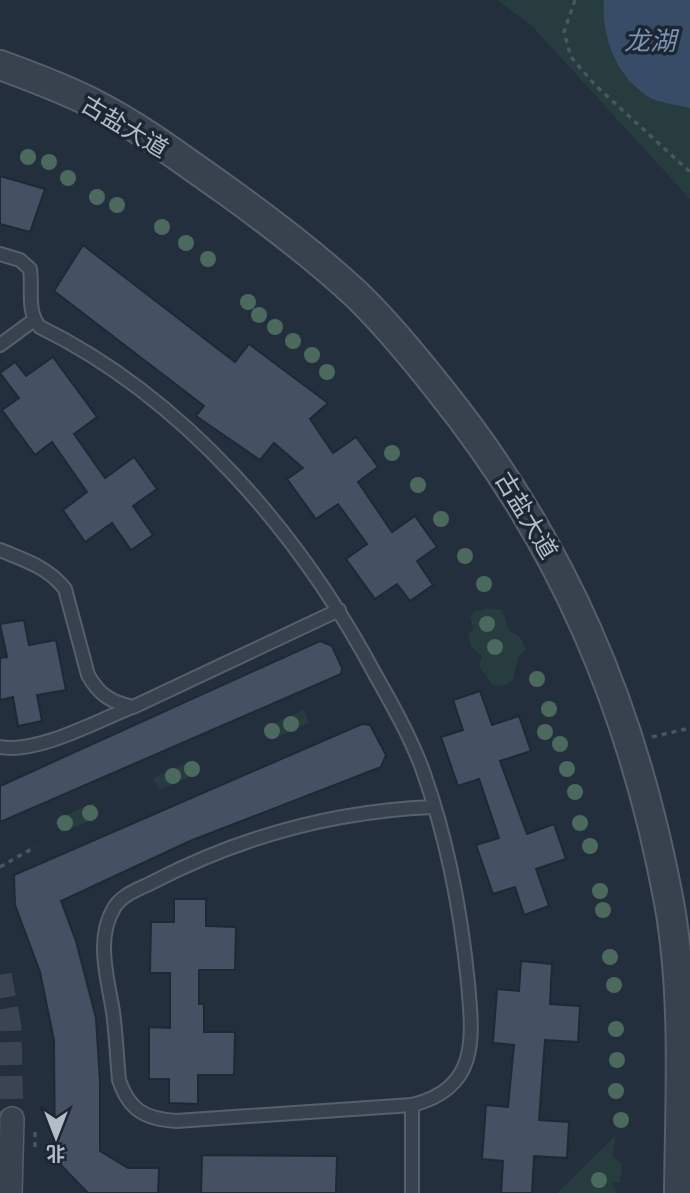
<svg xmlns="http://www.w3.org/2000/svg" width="690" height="1193" font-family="Quicksand,'Noto Sans SC',sans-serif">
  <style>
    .green { fill: #263c3f }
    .water { fill: #394c67 }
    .building { fill: #455162; stroke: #1f2835; stroke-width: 2 }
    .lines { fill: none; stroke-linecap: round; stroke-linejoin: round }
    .minor-tunnel { stroke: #3a4453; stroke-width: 23; stroke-dasharray: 23 11; stroke-linecap: butt }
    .service-casing { stroke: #565f6c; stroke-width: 16 }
    .minor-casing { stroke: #565f6c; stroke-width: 26 }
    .tertiary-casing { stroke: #565f6c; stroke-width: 32 }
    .path { stroke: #44595c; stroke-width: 3.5; stroke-dasharray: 5 5; stroke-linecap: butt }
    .service { stroke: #38414e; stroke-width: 12 }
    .minor { stroke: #38414e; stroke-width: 23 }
    .tertiary { stroke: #38414e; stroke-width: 28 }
    .tree { fill: #4b6a5d }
    .labels { text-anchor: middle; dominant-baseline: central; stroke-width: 7; stroke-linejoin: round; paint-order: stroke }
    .street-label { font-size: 24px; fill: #b4bcc9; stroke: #1d2633 }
    .water-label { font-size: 26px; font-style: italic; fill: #7c92b1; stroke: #1d2633 }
  </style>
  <rect width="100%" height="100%" fill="#242f3e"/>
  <g class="green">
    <path d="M497 0H690V199L531 25Z"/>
    <path d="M490 608 502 610 509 630 520 637 526 649 518 657 513 680 505 685 493 686 479 666 482 656 471 647 468 636 473 628 470 616 475 611Z"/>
    <path d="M304 710 309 723 271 740 265 727Z"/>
    <path d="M192 761 198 773 159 790 153 778Z"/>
    <path d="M94 803 100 816 61 833 55 820Z"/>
    <path d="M616 1135 612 1155 622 1164 620 1183 611 1182 617 1193H557Z"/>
  </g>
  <path class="water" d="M604 0H690V108C678 105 658 103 647 96 616 75 601 36 604 0Z"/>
  <g class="building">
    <path d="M0 176 45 189 30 232 0 224Z"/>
    <path d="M83 245 235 362 249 344 328 403 310 419 333 453 356 437 378 467 358 482 392 532 415 516 437 547 417 561 433 585 410 601 397 584 375 599 346 559 367 544 338 504 316 519 287 479 303 468 274 443 260 460 196 416 204 406 54 291Z"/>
    <path d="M53 357 97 417 74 434 105 478 134 457 157 489 133 506 153 535 131 550 112 523 85 542 63 510 87 492 52 442 35 455 2 410 19 398 0 373 15 362 26 376Z"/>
    <path d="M24 620 29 645 56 640 66 690 37 695 42 721 18 726 13 697 0 700V658L7 657 0 624Z"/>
    <path d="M320 641 332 646 342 668 341 674 0 822V786Z"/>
    <path d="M480 691 492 725 519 716 531 751 500 761 527 834 554 824 566 859 536 869 549 906 524 915 515 887 493 894 476 845 499 838 479 779 458 786 441 737 463 730 453 700Z"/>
    <path d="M362 724 370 725 386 755 381 767 190 841 61 901 76 941 96 1018 100 1082V1151L128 1168H159L158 1193H88L55 1159 54 1040 40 972 15 905 14 875Z"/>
    <path d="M174 899H206V926L236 927 235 970H199V1004H204V1032H235L234 1075H198V1104L169 1103V1079H149V1027L170 1028V973H150L151 922H174Z"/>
    <path d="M521 961 552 964 550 1004 580 1006 578 1042 545 1040 539 1120 569 1122 567 1158 534 1156 532 1193H501L503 1161 482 1159 486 1105 508 1107 514 1045 493 1043 497 989 519 991Z"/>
    <path d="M202 1155 337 1156 336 1193H201Z"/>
  </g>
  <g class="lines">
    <path class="minor-tunnel" d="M0 975 10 1027 12 1119"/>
    <g class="service-casing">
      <g id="service">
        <path d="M0 254 20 260 30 269C33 289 26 312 40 327 185 398 301 535 376 676 393 706 411 738 423 771 447 838 461 912 468 983 473 1039 479 1088 412 1105L176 1121C145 1119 129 1110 119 1080 117 1058 116 1034 113 1012 108 979 95 939 114 908 122 894 140 889 153 882 240 837 335 811 433 807"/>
        <path d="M0 345 34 320"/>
        <path d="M0 550C24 560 48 567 65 589L88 675C99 695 111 702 133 707L339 610"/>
        <path d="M0 747C37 754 97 721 132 707"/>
        <path d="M412 1105V1193"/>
      </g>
    </g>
    <g class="minor-casing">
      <path id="minor" d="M10 1193 12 1119"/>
    </g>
    <g class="tertiary-casing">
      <path id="tertiary" d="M0 65C33 77 68 90 98 106 141 128 183 160 223 188 269 221 314 255 356 294 386 323 414 357 440 390 563 543 633 709 669 902 686 997 680 1098 679 1193"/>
    </g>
    <g class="path">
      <path d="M575 0 564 32 571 57 595 85 690 172"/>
      <path d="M652 737 690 728"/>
      <path d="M0 867 35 847"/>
      <path d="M35 1132V1152"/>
    </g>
    <use href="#service" class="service"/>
    <use href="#minor" class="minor"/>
    <use href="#tertiary" class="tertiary"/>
  </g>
  <g class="tree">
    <circle cx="28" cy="157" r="8"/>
    <circle cx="49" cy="162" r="8"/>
    <circle cx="68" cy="178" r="8"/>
    <circle cx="97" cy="197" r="8"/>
    <circle cx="117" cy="205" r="8"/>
    <circle cx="162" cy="227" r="8"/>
    <circle cx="186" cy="243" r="8"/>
    <circle cx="208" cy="259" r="8"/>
    <circle cx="248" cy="302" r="8"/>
    <circle cx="259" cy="315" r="8"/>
    <circle cx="275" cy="327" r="8"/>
    <circle cx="293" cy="341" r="8"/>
    <circle cx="312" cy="355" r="8"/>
    <circle cx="327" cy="372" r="8"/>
    <circle cx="392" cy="453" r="8"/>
    <circle cx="418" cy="485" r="8"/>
    <circle cx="441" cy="519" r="8"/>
    <circle cx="465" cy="556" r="8"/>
    <circle cx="484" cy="584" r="8"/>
    <circle cx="487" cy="624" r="8"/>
    <circle cx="495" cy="647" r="8"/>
    <circle cx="537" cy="679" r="8"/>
    <circle cx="549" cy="709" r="8"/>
    <circle cx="291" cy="724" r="8"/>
    <circle cx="272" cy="731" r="8"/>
    <circle cx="545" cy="732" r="8"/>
    <circle cx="560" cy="744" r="8"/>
    <circle cx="192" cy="769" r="8"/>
    <circle cx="567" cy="769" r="8"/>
    <circle cx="173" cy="776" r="8"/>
    <circle cx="575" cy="792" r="8"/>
    <circle cx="90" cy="813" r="8"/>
    <circle cx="65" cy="823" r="8"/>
    <circle cx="580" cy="823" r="8"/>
    <circle cx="590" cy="846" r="8"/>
    <circle cx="600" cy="891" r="8"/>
    <circle cx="603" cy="910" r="8"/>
    <circle cx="610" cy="957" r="8"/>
    <circle cx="614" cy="985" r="8"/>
    <circle cx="616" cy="1029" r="8"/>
    <circle cx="617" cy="1060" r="8"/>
    <circle cx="616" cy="1091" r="8"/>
    <circle cx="621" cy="1120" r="8"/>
    <circle cx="599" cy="1180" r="8"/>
  </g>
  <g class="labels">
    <g class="street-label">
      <text transform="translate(125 126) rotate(31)">古盐大道</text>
      <text transform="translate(527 515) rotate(59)">古盐大道</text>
    </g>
    <g class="water-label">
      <text x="650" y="40">龙湖</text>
    </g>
  </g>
  <g transform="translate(56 1137) rotate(180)" stroke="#1d2633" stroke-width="5" paint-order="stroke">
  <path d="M0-5L12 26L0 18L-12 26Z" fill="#b4bcc9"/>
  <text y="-10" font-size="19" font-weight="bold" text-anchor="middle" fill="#b4bcc9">北</text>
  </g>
</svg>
